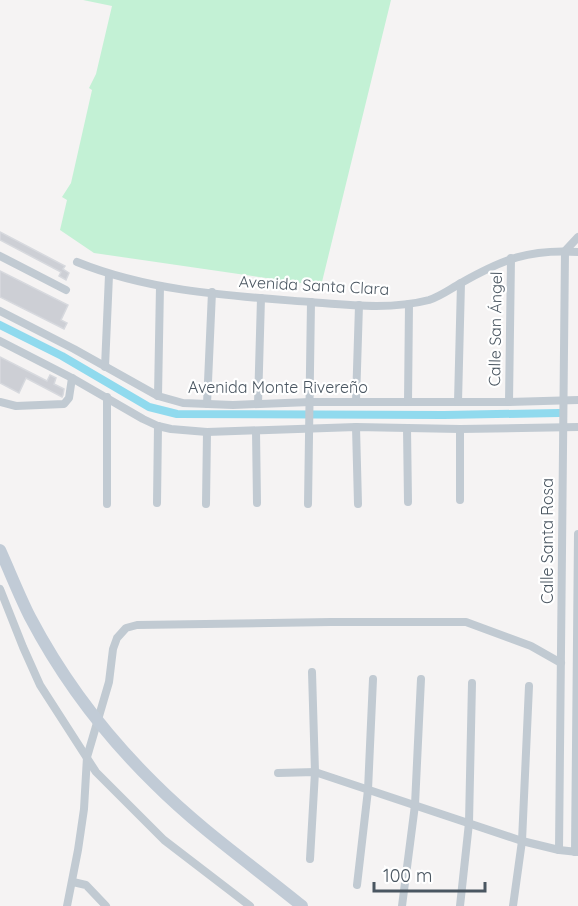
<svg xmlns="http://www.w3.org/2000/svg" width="578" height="906" font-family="Quicksand,sans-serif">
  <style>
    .green { fill: #c3f1d5 }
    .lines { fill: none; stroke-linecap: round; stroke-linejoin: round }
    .canal { stroke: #90daee; stroke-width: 8 }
    .building { fill: #cdcfd5; stroke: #d7d9de; stroke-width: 1.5 }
    .minor { stroke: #c1cad2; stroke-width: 8 }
    .secondary { stroke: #c1cbd6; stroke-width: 12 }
    .labels { text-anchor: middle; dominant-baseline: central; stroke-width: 4.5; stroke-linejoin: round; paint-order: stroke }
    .street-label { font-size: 16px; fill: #4a5661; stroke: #fff }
  </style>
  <rect width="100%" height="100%" fill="#f5f3f3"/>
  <path class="green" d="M83 0H391L321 286 94 253 60 230 67 200 62 197 71 183 92 90 89 88 96 74 112 6Z"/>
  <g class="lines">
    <path class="canal" d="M0 325 62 356 149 407 177 414 444 415 559 413"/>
  </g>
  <g class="building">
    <path d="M0 232 65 266 63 269 69 273 66 280 59 276 61 272 0 240Z"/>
    <path d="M0 271 68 305 61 320 67 323 64 329 0 297Z"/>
    <path d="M0 357 47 381 50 375 56 378 54 384 64 389 63 395 62 397 26 378 19 393 0 383Z"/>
  </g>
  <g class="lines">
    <g class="minor">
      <path d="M0 256 66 290"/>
      <path d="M77 262C151 292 232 296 310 302 349 305 391 310 429 300 441 296 450 289 461 283 504 259 528 249 578 252"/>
      <path d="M0 311 74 349 158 396 183 403 233 405 310 402H509L578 400"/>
      <path d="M0 341 72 378 143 419 158 426 171 429 207 432 356 427 460 429 578 427"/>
      <path d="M105 367 109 275"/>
      <path d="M158 396 160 286"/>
      <path d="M107 397V504"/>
      <path d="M356 401 359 305"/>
      <path d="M0 402 16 406 64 404 69 398 72 378"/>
      <path d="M408 402 409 304"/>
      <path d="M458 402 461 283"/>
      <path d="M509 402 511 258"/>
      <path d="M207 404 212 292"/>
      <path d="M258 404 261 298"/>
      <path d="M356 427 358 504"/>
      <path d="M407 428 408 502"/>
      <path d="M460 429V500"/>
      <path d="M256 431 257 503"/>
      <path d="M157 503 158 426"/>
      <path d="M206 504 207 432"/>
      <path d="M308 504 311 302"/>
      <path d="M0 589 23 647 40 685 96 772 164 840 250 906"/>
      <path d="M278 773 315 772 522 841 559 850 578 852"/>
      <path d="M559 850 565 251 578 237"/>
      <path d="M575 852 578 534"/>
      <path d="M310 859 315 772 312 672"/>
      <path d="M73 882 86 885 106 906"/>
      <path d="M357 885 368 790 373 679"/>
      <path d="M67 906 78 850 84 809 87 757 109 682 113 649 117 638 126 628 137 625 331 622H466L531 646 561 663"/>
      <path d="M402 906 415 805 421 679"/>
      <path d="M460 906 469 823 472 683"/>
      <path d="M513 906 522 841 529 686"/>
    </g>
    <path class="secondary" d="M0 550C10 572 19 595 30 617 62 678 106 736 155 784 200 829 253 866 302 906"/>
  </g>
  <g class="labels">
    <g class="street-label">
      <text transform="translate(314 285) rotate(3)">Avenida Santa Clara</text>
      <text transform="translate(495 329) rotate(-89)">Calle San Ángel</text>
      <text x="278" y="387">Avenida Monte Rivereño</text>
      <text transform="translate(547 541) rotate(-90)">Calle Santa Rosa</text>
    </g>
  </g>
  <path d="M374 882v9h111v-9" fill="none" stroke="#4a5661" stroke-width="3"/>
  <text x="383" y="882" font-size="18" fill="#4a5661" stroke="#ffffff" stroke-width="4.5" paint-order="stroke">100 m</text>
</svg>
